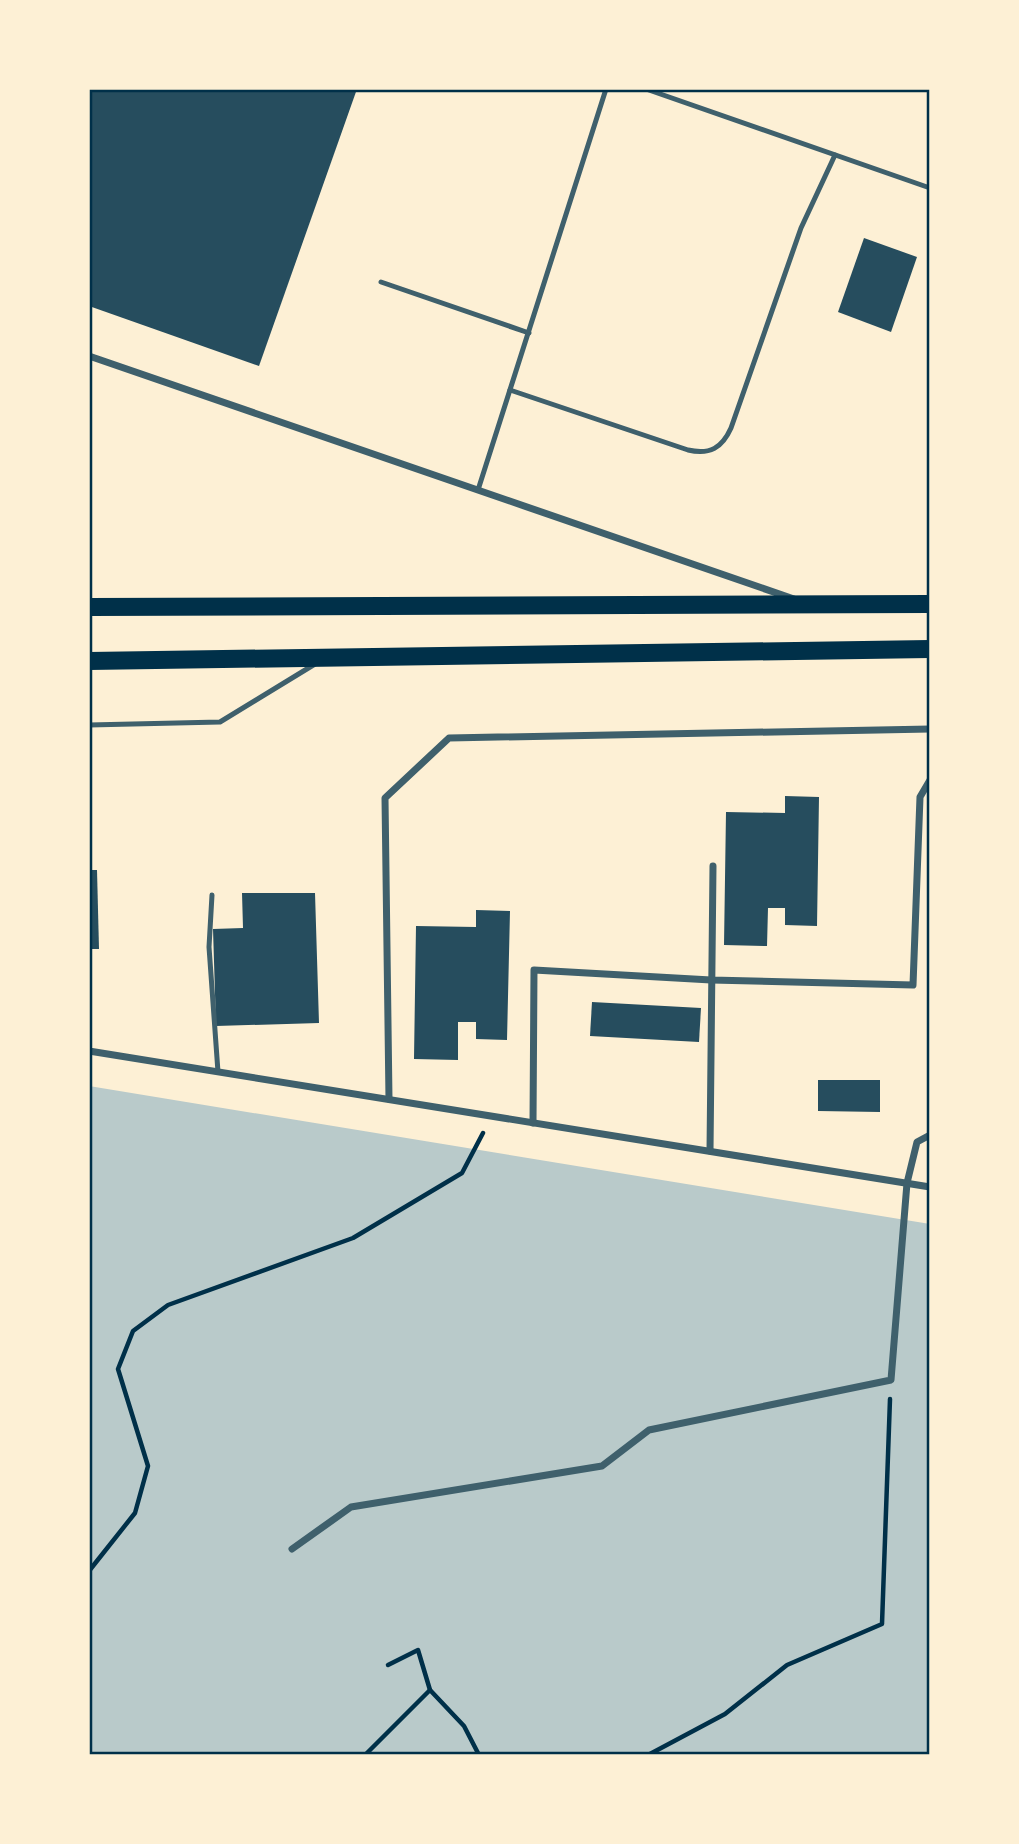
<svg xmlns="http://www.w3.org/2000/svg" width="1019" height="1844" font-family="Lato,sans-serif">
  <style>
    .green { fill: #b9caca }
    .building { fill: #264d5e }
    .lines { fill: none; stroke-linecap: round; stroke-linejoin: round }
    .path { stroke: #003049; stroke-width: 4.5 }
    .service { stroke: #3f606c; stroke-width: 5 }
    .minor { stroke: #3f606c; stroke-width: 7 }
    .primary { stroke: #003049; stroke-width: 18 }
    .neatline { fill: none; stroke: #003049; stroke-width: 2.5 }
  </style>
  <rect width="100%" height="100%" fill="#fdf0d5"/>
  <path class="green" d="M89 1086 930 1224V1755H89Z"/>
  <g class="building">
    <path d="M89 89H357L259 366 89 306Z"/>
    <path d="M864 238 917 257 891 332 838 312Z"/>
    <path d="M785 796 819 797 817 926 785 925V908H768L767 946 724 945 726 812 785 813Z"/>
    <path d="M89 870H97L99 949H89Z"/>
    <path d="M242 893H315L319 1023 216 1026 213 929 243 928Z"/>
    <path d="M476 910 510 911 507 1040 476 1039V1022H458V1060L414 1059 416 926 476 927Z"/>
    <path d="M592 1002 701 1008 699 1042 590 1036Z"/>
    <path d="M818 1080H880V1112L818 1111Z"/>
  </g>
  <g class="lines">
    <g class="path">
      <path d="M89 1571 135 1513 148 1466 118 1369 133 1331 168 1305 353 1238 462 1173 483 1133"/>
      <path d="M388 1665 418 1650 430 1690 464 1726 479 1755"/>
      <path d="M365 1755 430 1690"/>
      <path d="M648 1755 725 1714 787 1665 882 1624 890 1399"/>
    </g>
    <g class="service">
      <path d="M646 89 930 188"/>
      <path d="M381 282 529 333"/>
      <path d="M510 390 688 450C710 455 722 448 731 428L801 228 835 155"/>
      <path d="M478 490 606 89"/>
      <path d="M89 725 220 722 315 664"/>
      <path d="M212 895 209 947 218 1072"/>
    </g>
    <g class="minor">
      <path d="M89 356 794 599"/>
      <path d="M89 1051 930 1187"/>
      <path d="M389 1099 385 798 449 738 930 729"/>
      <path d="M533 1123 534 970 711 980 913 985 920 797 930 780"/>
      <path d="M710 1151 713 866"/>
      <path d="M292 1549 351 1507 602 1466 649 1430 891 1380 907 1183 917 1142 930 1135"/>
    </g>
    <g class="primary">
      <path d="M89 607 930 604"/>
      <path d="M89 661 930 649"/>
    </g>
  </g>
  <rect width="1019" height="1844" fill="none" stroke="#fdf0d5" stroke-width="182"/>
  <rect x="91" y="91" width="837" height="1662" class="neatline"/>
</svg>
